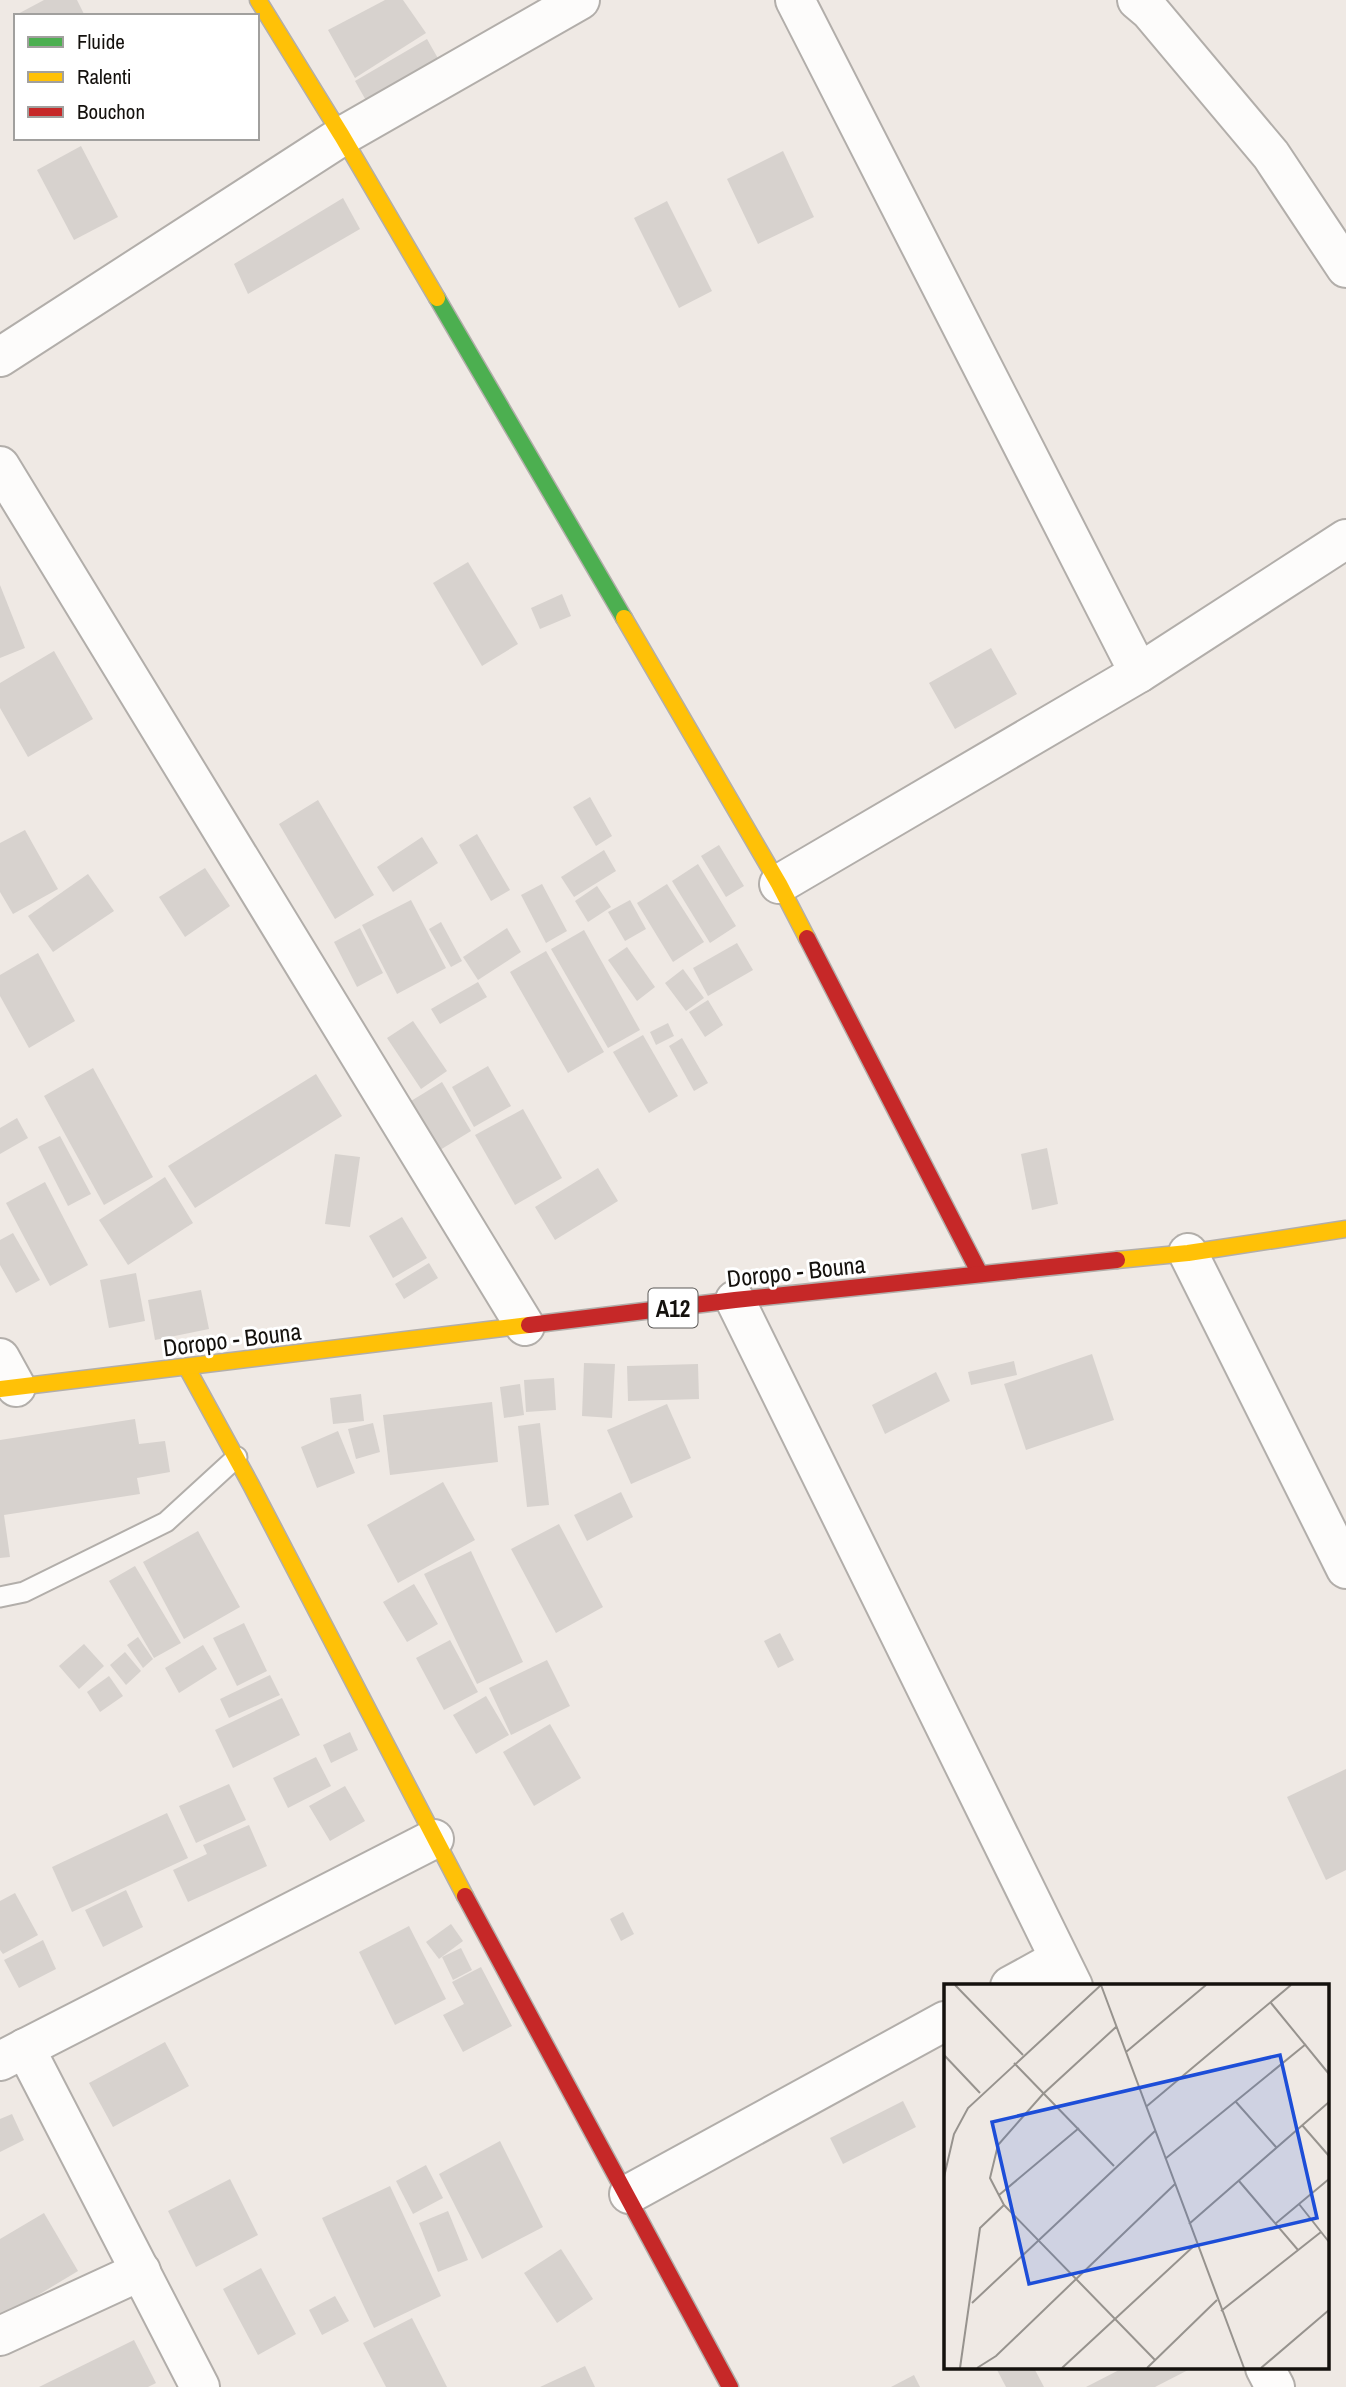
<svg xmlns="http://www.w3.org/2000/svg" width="1346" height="2387" font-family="'Archivo Narrow',sans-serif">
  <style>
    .building { fill: #d7d2ce }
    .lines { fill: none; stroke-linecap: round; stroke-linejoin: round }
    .lane-casing { stroke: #b2aeaa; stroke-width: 23 }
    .street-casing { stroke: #b2aeaa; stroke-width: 42 }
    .fast-casing { stroke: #b2aeaa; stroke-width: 19 }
    .slow-casing { stroke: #b2aeaa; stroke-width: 19 }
    .jam-casing { stroke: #b2aeaa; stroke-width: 19 }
    .lane { stroke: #fdfcfb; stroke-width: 19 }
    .street { stroke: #fdfcfb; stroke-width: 38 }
    .fast { stroke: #4caf50; stroke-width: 16 }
    .slow { stroke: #ffc107; stroke-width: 16 }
    .jam { stroke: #c62828; stroke-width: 16 }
    .labels { text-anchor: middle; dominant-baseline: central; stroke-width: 6; stroke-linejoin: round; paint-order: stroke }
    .shield { fill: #fff; stroke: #5a5856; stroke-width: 2 }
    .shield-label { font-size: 23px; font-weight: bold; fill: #14110d }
    .street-label { font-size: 24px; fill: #14110d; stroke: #fff }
    .inset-road { fill: none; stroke: #97938e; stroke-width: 2 }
    .view { fill: #1d4ed8; fill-opacity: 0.15; stroke: #1d4ed8; stroke-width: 3.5 }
    .inset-edge { fill: none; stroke: #14110d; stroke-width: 3.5 }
  </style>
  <rect width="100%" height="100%" fill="#efe9e4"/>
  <g class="building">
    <path d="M44 0H77L85 16H14Z"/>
    <path d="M385 0H403L426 33 355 78 328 30Z"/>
    <path d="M427 39 440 62 368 104 355 81Z"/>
    <path d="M81 146 118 217 74 240 37 170Z"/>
    <path d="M783 151 814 217 758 244 727 179Z"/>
    <path d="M343 198 360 229 248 294 234 264Z"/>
    <path d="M667 201 712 291 679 308 634 218Z"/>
    <path d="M468 562 518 644 482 666 433 583Z"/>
    <path d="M0 585 25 648 0 658Z"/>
    <path d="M562 594 571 616 540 629 531 608Z"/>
    <path d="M991 648 1017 694 955 729 929 683Z"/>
    <path d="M54 651 93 719 28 757 0 708V683Z"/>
    <path d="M590 797 612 836 596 846 573 807Z"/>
    <path d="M318 800 374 895 335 919 279 824Z"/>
    <path d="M25 830 58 889 13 914 0 892V843Z"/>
    <path d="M477 834 510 890 491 901 459 845Z"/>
    <path d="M422 837 438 863 393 892 377 867Z"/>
    <path d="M719 845 744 886 726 897 701 856Z"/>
    <path d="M604 850 616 871 574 897 561 877Z"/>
    <path d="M698 864 736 926 710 943 672 881Z"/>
    <path d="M205 868 230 906 185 937 159 897Z"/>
    <path d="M88 874 114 911 53 952 28 916Z"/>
    <path d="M542 884 567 931 546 943 521 895Z"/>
    <path d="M667 884 704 942 673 962 637 903Z"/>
    <path d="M597 886 611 907 588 922 575 901Z"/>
    <path d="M411 900 446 968 397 994 362 925Z"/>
    <path d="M630 900 646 929 625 941 608 912Z"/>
    <path d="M441 922 462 961 451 967 429 929Z"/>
    <path d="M360 928 383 973 357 987 334 942Z"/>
    <path d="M507 928 521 952 478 980 463 957Z"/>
    <path d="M584 930 640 1030 608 1048 551 949Z"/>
    <path d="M737 943 753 970 708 996 693 968Z"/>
    <path d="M627 947 655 987 637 1001 608 960Z"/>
    <path d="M546 951 604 1052 568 1073 510 972Z"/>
    <path d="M38 953 75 1021 29 1048 0 996V975Z"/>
    <path d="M683 969 704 998 686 1011 665 983Z"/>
    <path d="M478 982 487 997 440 1024 431 1009Z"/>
    <path d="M708 1000 723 1025 705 1037 689 1012Z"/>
    <path d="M413 1021 447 1071 421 1089 387 1038Z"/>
    <path d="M668 1023 674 1036 656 1045 650 1032Z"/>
    <path d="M643 1035 678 1096 649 1113 613 1052Z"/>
    <path d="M682 1038 708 1083 694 1091 669 1046Z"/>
    <path d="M488 1066 511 1106 474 1127 452 1087Z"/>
    <path d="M93 1068 153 1177 104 1205 44 1096Z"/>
    <path d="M316 1074 342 1116 195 1208 168 1166Z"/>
    <path d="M442 1082 471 1131 440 1150 411 1101Z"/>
    <path d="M523 1109 562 1178 515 1205 475 1135Z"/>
    <path d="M17 1118 28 1138 0 1154V1128Z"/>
    <path d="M60 1136 91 1194 68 1206 38 1147Z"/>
    <path d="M1047 1148 1058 1204 1032 1210 1021 1154Z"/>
    <path d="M335 1154 360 1157 350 1227 325 1224Z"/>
    <path d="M598 1168 618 1201 555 1240 535 1207Z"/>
    <path d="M165 1177 193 1223 128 1265 99 1220Z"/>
    <path d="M45 1182 88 1265 50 1286 6 1203Z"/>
    <path d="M402 1217 427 1258 393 1278 369 1236Z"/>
    <path d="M13 1233 40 1280 16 1293 0 1265V1240Z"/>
    <path d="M429 1263 438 1278 404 1299 395 1284Z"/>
    <path d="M136 1273 145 1321 109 1328 100 1280Z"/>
    <path d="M201 1290 209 1329 155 1340 148 1300Z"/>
    <path d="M1092 1354 1114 1420 1026 1450 1004 1384Z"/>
    <path d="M1014 1361 1017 1375 971 1385 968 1372Z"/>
    <path d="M584 1363 615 1364 612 1418 582 1416Z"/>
    <path d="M698 1364 699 1399 628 1401 627 1366Z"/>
    <path d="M936 1372 950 1401 885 1434 872 1405Z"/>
    <path d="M554 1378 556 1410 526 1412 524 1380Z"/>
    <path d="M520 1384 524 1415 504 1418 500 1387Z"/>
    <path d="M361 1394 364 1421 333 1424 330 1398Z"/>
    <path d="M492 1402 498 1462 390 1475 383 1415Z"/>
    <path d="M667 1404 691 1458 631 1484 607 1430Z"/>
    <path d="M135 1419 139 1444 165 1441 170 1472 137 1478 140 1494 4 1515 10 1557 0 1558V1440Z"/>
    <path d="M373 1423 380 1452 356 1459 348 1429Z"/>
    <path d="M540 1423 549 1505 527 1507 518 1426Z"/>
    <path d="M338 1431 355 1473 317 1488 301 1447Z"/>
    <path d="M443 1482 475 1540 398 1583 367 1525Z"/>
    <path d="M621 1492 633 1517 587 1541 574 1515Z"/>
    <path d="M559 1524 603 1607 556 1633 511 1549Z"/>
    <path d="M198 1531 240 1607 184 1639 143 1562Z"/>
    <path d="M471 1551 523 1662 477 1684 424 1574Z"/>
    <path d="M135 1566 181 1643 154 1658 109 1581Z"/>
    <path d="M414 1584 438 1624 407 1642 383 1602Z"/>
    <path d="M244 1623 267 1671 237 1686 213 1638Z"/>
    <path d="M780 1633 794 1660 778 1668 764 1641Z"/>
    <path d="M138 1637 153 1659 143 1668 127 1645Z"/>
    <path d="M450 1640 478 1692 444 1710 416 1658Z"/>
    <path d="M84 1644 104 1666 79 1689 59 1666Z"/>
    <path d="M203 1645 217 1669 179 1693 165 1668Z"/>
    <path d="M125 1652 141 1671 126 1685 110 1665Z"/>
    <path d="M547 1660 570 1706 511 1735 489 1688Z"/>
    <path d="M270 1675 280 1695 229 1718 220 1699Z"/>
    <path d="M109 1676 123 1696 100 1712 87 1692Z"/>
    <path d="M486 1696 509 1735 476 1754 453 1715Z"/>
    <path d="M282 1698 300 1735 233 1768 215 1730Z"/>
    <path d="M550 1724 581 1778 534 1806 503 1752Z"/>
    <path d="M350 1732 358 1750 331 1763 323 1745Z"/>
    <path d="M316 1757 331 1786 288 1808 273 1778Z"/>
    <path d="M1346 1769V1870L1326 1880 1287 1797Z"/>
    <path d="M229 1784 246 1820 196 1843 179 1806Z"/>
    <path d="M345 1786 365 1821 330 1841 309 1806Z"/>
    <path d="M167 1813 188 1858 72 1912 52 1867Z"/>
    <path d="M249 1825 267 1866 188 1902 173 1870 207 1854 203 1845Z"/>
    <path d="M126 1890 143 1927 103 1947 85 1910Z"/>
    <path d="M15 1893 38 1935 3 1954 0 1950V1901Z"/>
    <path d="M623 1912 634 1934 621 1941 610 1919Z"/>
    <path d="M451 1924 463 1941 439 1959 426 1942Z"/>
    <path d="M409 1926 446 1999 395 2025 359 1952Z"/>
    <path d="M43 1940 56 1969 19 1988 4 1960Z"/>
    <path d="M461 1948 472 1970 453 1980 442 1957Z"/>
    <path d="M481 1967 512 2026 463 2052 443 2015 464 2004 452 1982Z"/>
    <path d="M165 2042 189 2086 113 2127 89 2083Z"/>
    <path d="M903 2101 916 2127 843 2164 830 2138Z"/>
    <path d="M12 2114 24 2140 0 2152V2119Z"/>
    <path d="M500 2141 543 2227 482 2259 439 2174Z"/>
    <path d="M426 2165 443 2198 413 2214 396 2181Z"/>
    <path d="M230 2179 258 2235 196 2267 168 2211Z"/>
    <path d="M390 2186 441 2296 374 2328 322 2218Z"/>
    <path d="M448 2211 468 2260 438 2272 419 2223Z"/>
    <path d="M44 2213 78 2271 0 2318V2239Z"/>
    <path d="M561 2249 593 2299 557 2323 524 2273Z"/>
    <path d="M261 2268 296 2334 258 2355 223 2289Z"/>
    <path d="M335 2296 349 2321 322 2335 309 2310Z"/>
    <path d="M412 2318 447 2387H386L363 2343Z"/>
    <path d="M134 2340 156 2383 148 2387H39Z"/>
    <path d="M585 2366 595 2387H540Z"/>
    <path d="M996 2368H1034L1044 2387H1006Z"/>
    <path d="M1123 2368H1192L1155 2387H1086Z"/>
    <path d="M914 2375 920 2387H891Z"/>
  </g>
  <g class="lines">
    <g class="lane-casing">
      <path id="lane" d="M0 1597 24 1592 166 1522 237 1457"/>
    </g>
    <g class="street-casing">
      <g id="street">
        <path d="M795 0 1139 673"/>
        <path d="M1137 0 1150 11 1271 155 1346 268"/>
        <path d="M0 357 342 136 580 0"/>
        <path d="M0 466 525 1326"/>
        <path d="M779 884 1139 673 1346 539"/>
        <path d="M1188 1253 1346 1569"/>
        <path d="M735 1300 1073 1986"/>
        <path d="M0 1358 16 1387"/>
        <path d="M1010 1986 1059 1959"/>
        <path d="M25 2048 200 2387"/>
        <path d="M0 2061 434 1839"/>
        <path d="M629 2194 945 2021"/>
        <path d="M0 2336 141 2271"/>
        <path d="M1265 2368 1275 2387"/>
      </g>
    </g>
    <g class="fast-casing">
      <path id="fast" d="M437 298 624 618"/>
    </g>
    <g class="slow-casing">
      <g id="slow">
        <path d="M258 0 342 136 437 298"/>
        <path d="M624 618 779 884 807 938"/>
        <path d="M1117 1260 1188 1253 1346 1229"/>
        <path d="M187 1368 251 1485 465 1896"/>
        <path d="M0 1389 529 1325"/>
      </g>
    </g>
    <g class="jam-casing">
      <g id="jam">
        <path d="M807 938 980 1274"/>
        <path d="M529 1325 735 1300 1117 1260"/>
        <path d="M465 1896 730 2387"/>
      </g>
    </g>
    <use href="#lane" class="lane"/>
    <use href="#street" class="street"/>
    <use href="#fast" class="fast"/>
    <use href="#slow" class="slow"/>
    <use href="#jam" class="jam"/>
  </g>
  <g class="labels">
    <rect class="shield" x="648.5" y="1288.5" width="49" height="39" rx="5"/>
    <g class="shield-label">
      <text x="673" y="1308">A12</text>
    </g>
    <g class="street-label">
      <text transform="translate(796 1271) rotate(-6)">Doropo - Bouna</text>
      <text transform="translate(232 1339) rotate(-7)">Doropo - Bouna</text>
    </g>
  </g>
  <g transform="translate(944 1984)">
    <rect width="385" height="385" fill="#efe9e4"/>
    <path class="inset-road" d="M11 1 79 71M157 1 300 384M327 19 385 90M182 68 262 1M0 71 36 109M70 79 170 182M292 118 332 163M203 122 347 1M358 141 385 172M221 175 362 60M0 193 10 150 24 124 157 1M295 197 354 266M55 211 135 144M355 220 385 258M60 221 211 376M245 240 385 118M331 240 385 195M28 319 211 147M277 327 377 248M16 384 36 244 60 221 46 194 54 161 99 110 172 43M33 384 52 372 231 200M118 384 252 260M203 384 273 316M317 384 385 326"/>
    <path class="view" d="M336 71 373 234 85 300 48 138Z"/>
    <rect width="385" height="385" class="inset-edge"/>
  </g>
  <rect x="14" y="14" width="245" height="126" fill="#ffffff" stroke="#a1a09e" stroke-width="2"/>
  <rect x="28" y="37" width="35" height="10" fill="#4caf50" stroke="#a1a09e" stroke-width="2"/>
  <text x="77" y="49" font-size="21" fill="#14110d">Fluide</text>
  <rect x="28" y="72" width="35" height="10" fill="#ffc107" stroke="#a1a09e" stroke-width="2"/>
  <text x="77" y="84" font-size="21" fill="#14110d">Ralenti</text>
  <rect x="28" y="107" width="35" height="10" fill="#c62828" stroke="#a1a09e" stroke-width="2"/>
  <text x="77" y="119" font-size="21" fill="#14110d">Bouchon</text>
</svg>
